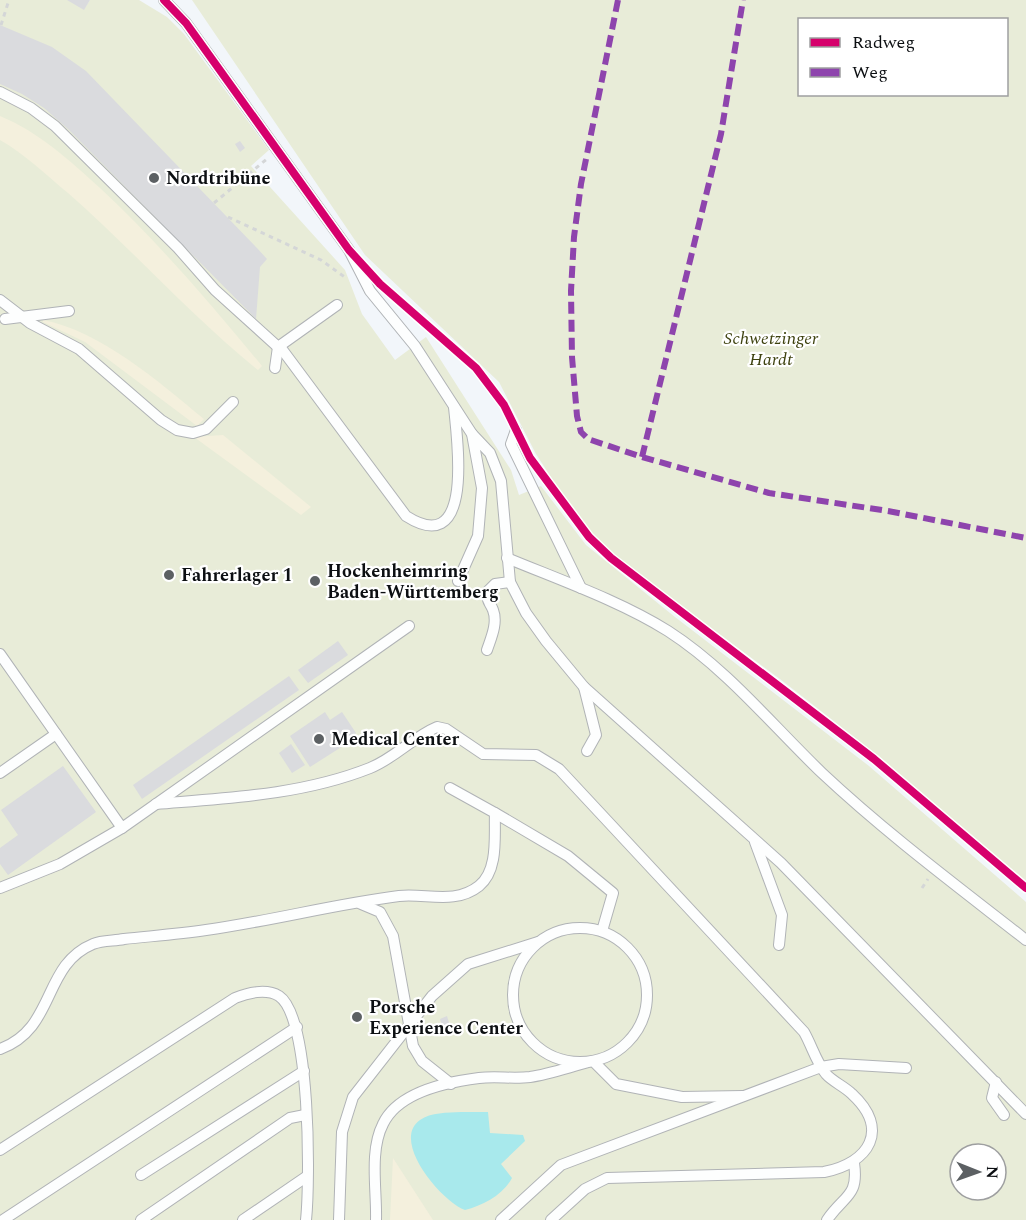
<svg xmlns="http://www.w3.org/2000/svg" width="1026" height="1220" font-family="Spectral,serif">
  <style>
    .green { fill: #e8ecd8; fill-rule: evenodd }
    .sand { fill: #f4f0dd }
    .water { fill: #a8e9ec }
    .building { fill: #dadbde }
    .lines { fill: none; stroke-linecap: round; stroke-linejoin: round }
    .lane-casing { stroke: #b0b3b6; stroke-width: 12 }
    .path { stroke: #d4d6d7; stroke-width: 3; stroke-dasharray: 4.5 4.5; stroke-linecap: butt }
    .lane { stroke: #fdfefe; stroke-width: 10 }
    .quiet { stroke: #8e44ad; stroke-width: 6; stroke-dasharray: 12 6; stroke-linecap: butt }
    .cycleway-casing { stroke: #fff; stroke-width: 11 }
    .cycleway { stroke: #d6006c; stroke-width: 8 }
    .poi-dot { fill: #5c6063; stroke: #fff; stroke-width: 2 }
    .labels { text-anchor: middle; dominant-baseline: central; stroke-width: 4.5; stroke-linejoin: round; paint-order: stroke }
    .poi-label { font-size: 18px; font-weight: bold; fill: #0c0f12; stroke: #fff; text-anchor: start }
    .park-label { font-size: 18px; font-style: italic; fill: #3e420f; stroke: #fff }
  </style>
  <rect width="100%" height="100%" fill="#f2f6fa"/>
  <g class="green">
    <path d="M0 0H78L84 9 90 0H139L167 17 184 34 269 150 251 166 345 270 362 314 395 360 426 337 511 470 519 495 541 486 586 545 675 617 869 766 1026 902V1220H0ZM960 1154H996V1190H960Z"/>
    <path d="M192 0H1026V883L876 754 780 679 606 550 569 505 536 454 499 382 365 255ZM800 20H1006V94H800Z"/>
  </g>
  <g class="sand">
    <path d="M0 116C39 132 69 160 100 188 157 241 211 304 262 366L258 370C191 316 133 250 68 193 46 175 25 154 0 140Z"/>
    <path d="M43 320C101 331 159 382 204 419L197 426 85 342 43 322Z"/>
    <path d="M223 435 311 507 301 515 194 437Z"/>
    <path d="M393 1158 433 1220H390Z"/>
  </g>
  <path class="water" d="M461 1112H488L490 1133 523 1135 525 1141 501 1164 512 1178C503 1195 483 1205 465 1210 442 1202 390 1141 420 1120 431 1112 447 1113 461 1112Z"/>
  <g class="building">
    <path d="M67 0H90L84 10Z"/>
    <path d="M0 25 52 47 86 71 257 248 267 259 260 267 256 319 69 130 44 108 22 94 0 84Z"/>
    <path d="M240 141 245 148 240 152 235 144Z"/>
    <path d="M338 641 348 655 308 683 298 670Z"/>
    <path d="M289 676 299 690 142 799 133 785Z"/>
    <path d="M325 712 330 720 342 712 356 733 341 743 343 746 310 767 290 736Z"/>
    <path d="M291 744 305 765 292 773 279 753Z"/>
    <path d="M63 766 96 812 8 875 0 864V848L18 835 1 810Z"/>
    <path d="M447 1016 452 1033 444 1035 440 1019Z"/>
  </g>
  <g class="lines">
    <g class="lane-casing">
      <g id="lane">
        <path d="M164 0 186 23 349 250 370 291 415 346 472 434 482 488 478 536 458 581"/>
        <path d="M0 92 31 108 55 126 178 248 215 290 278 347 337 305"/>
        <path d="M0 300 30 323 79 349 161 420 177 430 193 433 206 429 233 402"/>
        <path d="M5 319 69 311"/>
        <path d="M281 348 406 516C475 560 457 439 454 407"/>
        <path d="M275 368 278 347"/>
        <path d="M516 430 511 444 581 588"/>
        <path d="M472 434 490 453 501 481 510 582 526 613 546 641 584 687 781 863 1026 1114"/>
        <path d="M507 558C560 580 620 601 668 631 727 669 772 725 822 773 886 833 957 886 1026 940"/>
        <path d="M487 650C491 638 498 623 493 610 490 602 486 601 487 592L495 584 510 582"/>
        <path d="M0 654 122 828 409 626"/>
        <path d="M584 687 596 735 587 751"/>
        <path d="M0 773 56 734"/>
        <path d="M156 804C228 798 302 795 370 768 395 758 413 737 437 727L446 729 483 754 536 755 559 769 804 1032C812 1046 816 1062 826 1074 833 1082 844 1086 852 1094 890 1129 870 1163 824 1172L607 1178 585 1189 551 1220"/>
        <path d="M495 813 568 856 613 893 602 931"/>
        <path d="M755 842 782 915 779 945"/>
        <path d="M0 888 60 864 122 828"/>
        <path d="M361 904 380 912 393 936 413 1046 422 1061 451 1084"/>
        <circle cx="580" cy="995" r="67"/>
        <path d="M0 1049C56 1029 42 965 93 944 102 940 114 941 124 939 152 936 179 934 206 930 271 921 335 904 399 896 426 893 455 905 479 886 499 870 494 835 495 813L450 788"/>
        <path d="M996 1082 992 1098 1004 1115"/>
        <path d="M0 1150 235 998C247 993 266 988 279 996 311 1017 310 1182 306 1220"/>
        <path d="M141 1175 304 1071"/>
        <path d="M3 1220 297 1027"/>
        <path d="M141 1220 290 1118 305 1115"/>
        <path d="M243 1220 306 1177"/>
        <path d="M339 1220 342 1132 353 1097 432 996 468 964 538 942"/>
        <path d="M376 1220C377 1191 369 1151 383 1124 398 1092 447 1082 479 1078 496 1076 513 1079 530 1077 551 1074 572 1066 593 1061L616 1084 682 1097 743 1096"/>
        <path d="M501 1220 561 1165 821 1067 839 1064 906 1068"/>
        <path d="M827 1220C844 1195 859 1197 854 1163"/>
      </g>
    </g>
    <g class="path">
      <path d="M1 25 9 0"/>
      <path d="M214 203 268 158"/>
      <path d="M228 217 321 260 346 278"/>
      <path d="M922 888 928 879"/>
    </g>
    <use href="#lane" class="lane"/>
    <g class="quiet">
      <path d="M618 0 581 184 574 237 571 291 572 357 577 416 581 432 588 439 642 457 769 493 888 511 1026 538"/>
      <path d="M642 457 721 134 743 0"/>
    </g>
    <g class="cycleway-casing">
      <path id="cycleway" d="M164 0 186 23 349 250 380 284 476 368 504 405 530 458 589 537 611 558 874 759 1026 888"/>
    </g>
    <use href="#cycleway" class="cycleway"/>
  </g>
  <g class="poi-dot">
    <circle cx="154" cy="178" r="6"/>
    <circle cx="169" cy="575" r="6"/>
    <circle cx="315" cy="581" r="6"/>
    <circle cx="319" cy="739" r="6"/>
    <circle cx="357" cy="1017" r="6"/>
  </g>
  <g class="labels">
    <g class="poi-label">
      <text x="166" y="178">Nordtribüne</text>
      <text x="327" y="571">Hockenheimring<tspan x="327" dy="21">Baden-Württemberg</tspan></text>
      <text x="181" y="575">Fahrerlager 1</text>
      <text x="331" y="739">Medical Center</text>
      <text x="369" y="1007">Porsche<tspan x="369" dy="21">Experience Center</tspan></text>
    </g>
    <g class="park-label">
      <text x="771" y="338">Schwetzinger<tspan x="771" dy="21">Hardt</tspan></text>
    </g>
  </g>
  <rect x="798" y="18" width="210" height="78" fill="#ffffff" stroke="#9e9fa0" stroke-width="1.5"/>
  <rect x="810" y="38" width="30" height="9" fill="#d6006c" stroke="#9e9fa0" stroke-width="1.5"/>
  <text x="852" y="48" font-size="18" fill="#0c0f12">Radweg</text>
  <rect x="810" y="68" width="30" height="9" fill="#8e44ad" stroke="#9e9fa0" stroke-width="1.5"/>
  <text x="852" y="78" font-size="18" fill="#0c0f12">Weg</text>
  <g transform="translate(978 1172) rotate(91)"><circle r="28" fill="#ffffff" stroke="#9e9fa0" stroke-width="1.5"/>
  <path d="M0-4.5L10 22L0 15L-10 22Z" fill="#5c6063"/>
  <text y="-9" font-size="16" font-weight="bold" text-anchor="middle" fill="#0c0f12">N</text>
  </g>
</svg>
